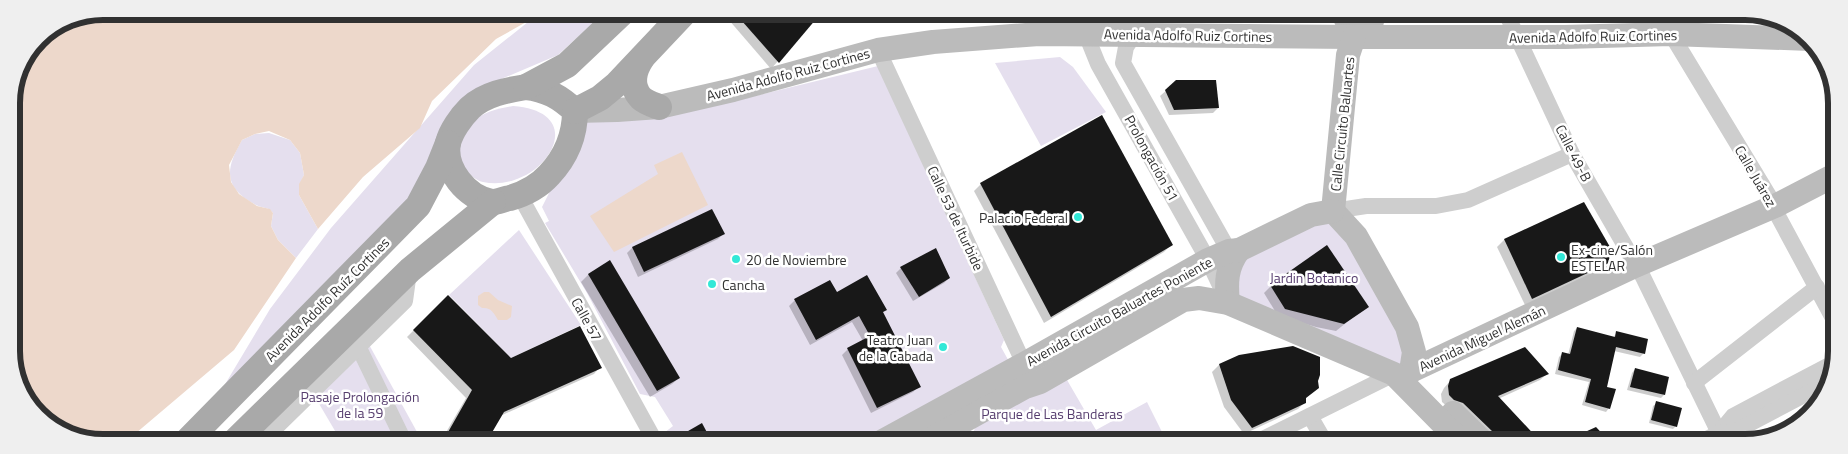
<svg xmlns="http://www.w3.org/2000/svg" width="1848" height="454" font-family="'Titillium Web',sans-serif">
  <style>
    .green { fill: #e5dfee }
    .water { fill: #edd8cb }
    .shadow { fill: #0003 }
    .building { fill: #181818 }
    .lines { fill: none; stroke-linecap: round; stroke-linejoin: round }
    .street { stroke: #cecece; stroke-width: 16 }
    .secondary { stroke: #bbb; stroke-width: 24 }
    .primary { stroke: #a9a9a9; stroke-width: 26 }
    .poi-dot { fill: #32e8d7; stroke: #fff; stroke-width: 2 }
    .labels { text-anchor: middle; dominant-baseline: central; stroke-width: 5; stroke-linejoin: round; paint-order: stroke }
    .street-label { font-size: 14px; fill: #313131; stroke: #fff }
    .poi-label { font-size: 14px; fill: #313131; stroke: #fff; text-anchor: start }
    .park-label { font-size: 14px; fill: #563d6e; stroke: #fff }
    .rim { fill: none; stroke: #313131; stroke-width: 6 }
  </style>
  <rect width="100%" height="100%" fill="#fff"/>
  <g class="green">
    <path d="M550 12H605L558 55 473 91 407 204 218 396 270 309 331 228 474 65 533 18Z"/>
    <path d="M1060 57 1073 67 1106 112 1041 146 995 63Z"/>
    <path d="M878 66 1004 340 1001 347 1011 365 870 442 663 441 660 436 673 426 655 397 640 394 587 293 545 223 549 221 542 207 587 118 734 101Z"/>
    <path d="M513 106C595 112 542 194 483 182 470 179 456 162 459 147 460 143 469 127 472 123 481 112 500 108 513 106Z"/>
    <path d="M269 133 290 140 300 153 304 175 299 186V195L318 229 296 258 278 240 271 226 273 213C269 207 262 208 256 205 223 188 225 169 242 140L255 134Z"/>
    <path d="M1333 211 1407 327 1411 371 1228 303 1229 266Z"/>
    <path d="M519 230 581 325 511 358 449 295Z"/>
    <path d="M361 330 422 441H341L308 385Z"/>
    <path d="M1063 373 1096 430 1147 402 1167 442H961L972 435 976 426Z"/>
  </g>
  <g class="water">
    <path d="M103 11 544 12 496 39 432 101 420 128 363 177 318 229 299 195V184L304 175 300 153 290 140 269 131 255 134 242 140 229 165 231 182 239 194 257 206 270 209 273 213 271 226 278 240 296 258 234 350 129 439 122 441H85L38 416 13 369 11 97 38 38 68 18Z"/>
    <path d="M682 152 708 205 614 252 590 216 658 174 654 165Z"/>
    <path d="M484 292H489L498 300 512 306 511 317 507 320H498C494 313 491 307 482 308L478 305V296Z"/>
  </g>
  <g class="shadow">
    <path d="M722 12H821L771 69Z"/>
    <path d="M1377 13H1465L1464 14 1379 17Z"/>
    <path d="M1177 81 1218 108 1213 113 1169 115 1160 96Z"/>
    <path d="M981 184 1171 245 1164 252 1044 323 974 191Z"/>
    <path d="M1583 203 1608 262 1601 270 1525 305 1497 247 1504 240Z"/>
    <path d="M712 210 723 234 718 239 638 277 627 253 632 248Z"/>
    <path d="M610 262 679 378 672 384 650 397 581 282 588 275Z"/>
    <path d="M901 268 949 278 944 283 913 301 896 273Z"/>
    <path d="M829 281 836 294 885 310 882 313 919 386 913 392 871 413 842 355 848 349 863 341 852 322 810 345 789 306 795 300Z"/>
    <path d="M1271 286 1367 306 1336 331 1316 327 1278 316 1264 293Z"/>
    <path d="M448 296 511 360 600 367 594 374 500 416 485 441H441L466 398 407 337Z"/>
    <path d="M1577 328 1613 338 1617 332 1644 353 1640 357 1614 351 1605 388 1609 408 1606 412 1582 405 1589 382 1555 374 1559 357 1563 353 1568 355 1574 331Z"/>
    <path d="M1219 365 1305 399V402L1298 409 1244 434 1224 407 1212 372Z"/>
    <path d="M1635 369 1664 395 1661 398 1627 390 1632 373Z"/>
    <path d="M1547 374 1540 380 1498 399 1540 442H1488L1442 402 1441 394 1444 388 1451 380Z"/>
    <path d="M1657 403 1676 426 1673 429 1649 423 1653 406Z"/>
    <path d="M1596 429 1608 442H1566Z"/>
    <path d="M336 436 340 441H329Z"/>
  </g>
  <g class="building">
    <path d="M734 12H822L779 63Z"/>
    <path d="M1176 80H1216L1219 108 1174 110 1165 90Z"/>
    <path d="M1102 115 1173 245 1051 317 980 183Z"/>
    <path d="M1584 202 1610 247 1609 263 1532 299 1504 239Z"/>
    <path d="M712 209 725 234 644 272 632 247Z"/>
    <path d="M1327 245 1369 307 1344 324 1285 309 1270 285Z"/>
    <path d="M936 248 950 278 919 297 900 267Z"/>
    <path d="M610 260 680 378 657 391 588 274Z"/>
    <path d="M867 275 887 310 883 312 921 387 877 408 847 348 870 336 859 316 816 340 794 299 830 280 837 292Z"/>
    <path d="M448 295 511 358 580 326 602 368 504 412 487 441H443L472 390 413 330Z"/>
    <path d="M1577 327 1615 337 1616 331 1648 339 1645 354 1616 347 1607 387 1616 389 1610 409 1585 402 1591 379 1558 370 1562 352 1570 354Z"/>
    <path d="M1293 346 1320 357V375L1318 381 1319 388 1306 398V403L1252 428 1231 400 1219 364 1239 355Z"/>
    <path d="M1525 347 1549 374 1498 396 1541 442H1496L1493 432 1463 403 1454 400 1449 395 1448 386 1450 379Z"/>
    <path d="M1635 368 1669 377 1665 395 1630 387Z"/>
    <path d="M1656 401 1682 408 1677 427 1651 420Z"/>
    <path d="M702 423 712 442H669Z"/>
    <path d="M1596 427 1610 442H1563Z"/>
  </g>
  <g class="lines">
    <g class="street">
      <path d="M1077 12 1098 64 1208 260 1225 296"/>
      <path d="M1506 13 1572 154 1643 277 1719 433 1720 443"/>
      <path d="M1671 34 1775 206 1778 216 1835 322"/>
      <path d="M1134 35 1126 47 1123 63 1229 251"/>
      <path d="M878 50 1024 364 1030 371"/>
      <path d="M520 196 655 441"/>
      <path d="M1333 211 1366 206H1436L1468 200 1572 154"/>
      <path d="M359 348 404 441"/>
      <path d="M1694 383 1817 287"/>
      <path d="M1310 416 1325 442"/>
      <path d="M1719 433 1733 416 1835 362"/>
      <path d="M262 441 405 301 409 272"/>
      <path d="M1257 442 1394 374 1399 373"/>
      <path d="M1699 443 1719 433 1734 432 1827 383"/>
    </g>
    <g class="secondary">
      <path d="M1343 13 1354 37"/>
      <path d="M1354 37 1372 21V13"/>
      <path d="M575 111 617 110 659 107 733 90 878 50 933 42 1039 34 1354 37H1565L1671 34 1810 39"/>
      <path d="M1333 211 1356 236 1407 327 1414 352 1411 371"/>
      <path d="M1333 211 1348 55 1354 37"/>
      <path d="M1228 303C1226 283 1226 267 1239 250"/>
      <path d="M1411 371 1635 266 1775 206 1835 175"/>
      <path d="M1453 413 1483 442"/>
      <path d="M881 442 1024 364 1208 260 1229 251 1239 250 1311 215 1333 211"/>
      <path d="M926 442 1025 387 1040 382 1183 300 1199 298 1228 303 1394 374 1461 442"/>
    </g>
    <g class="primary">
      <path d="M642 58C634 70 629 85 641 98 645 102 654 105 659 107"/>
      <path d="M526 87C546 89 560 97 575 111 575 136 566 157 549 175 539 186 524 194 510 198 504 199 497 202 492 202 467 198 443 169 448 143 451 131 461 117 470 108 485 94 507 90 526 87Z"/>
      <path d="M526 87 567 65 623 12"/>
      <path d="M575 111 600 98 617 84 685 12"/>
      <path d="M187 441 418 206 438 168 448 143"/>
      <path d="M235 441 410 270 493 202"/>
    </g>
  </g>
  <g class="poi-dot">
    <circle cx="1078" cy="217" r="5"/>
    <circle cx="1561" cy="257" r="5"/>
    <circle cx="736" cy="259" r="5"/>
    <circle cx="712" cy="284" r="5"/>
    <circle cx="943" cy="347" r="5"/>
  </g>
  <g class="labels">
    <g class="street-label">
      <text transform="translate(1188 35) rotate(1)">Avenida Adolfo Ruiz Cortines</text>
      <text transform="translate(1593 36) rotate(-1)">Avenida Adolfo Ruiz Cortines</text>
      <text transform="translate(788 74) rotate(-15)">Avenida Adolfo Ruiz Cortines</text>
      <text transform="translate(1342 124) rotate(-84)">Calle Circuito Baluartes</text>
      <text transform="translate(1574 153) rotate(63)">Calle 49-B</text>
      <text transform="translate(1152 158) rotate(61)">Prolongación 51</text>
      <text transform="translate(1756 176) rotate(60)">Calle Juárez</text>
      <text transform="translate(956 218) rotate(65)">Calle 53 de Iturbide</text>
      <text transform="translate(327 299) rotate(-45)">Avenida Adolfo Ruíz Cortines</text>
      <text transform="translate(1119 311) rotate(-29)">Avenida Circuito Baluartes Poniente</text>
      <text transform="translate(587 319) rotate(61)">Calle 57</text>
      <text transform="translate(1482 338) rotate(-25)">Avenida Miguel Alemán</text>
    </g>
    <g class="poi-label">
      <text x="1068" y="217" text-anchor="end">Palacio Federal</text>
      <text x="1571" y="249">Ex-cine/Salón<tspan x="1571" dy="16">ESTELAR</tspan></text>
      <text x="746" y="259">20 de Noviembre</text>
      <text x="722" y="284">Cancha</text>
      <text x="933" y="339" text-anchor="end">Teatro Juan<tspan x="933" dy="16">de la Cabada</tspan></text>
    </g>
    <g class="park-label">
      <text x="1314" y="277">Jardin Botanico</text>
      <text x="360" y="396">Pasaje Prolongación<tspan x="360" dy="16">de la 59</tspan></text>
      <text x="1052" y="413">Parque de Las Banderas</text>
    </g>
  </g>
  <path d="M0 0H1848V454H0ZM103 20H1745A83 83 0 0 1 1828 103V351A83 83 0 0 1 1745 434H103A83 83 0 0 1 20 351V103A83 83 0 0 1 103 20Z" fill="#efefef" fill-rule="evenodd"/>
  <path class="rim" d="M103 20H1745A83 83 0 0 1 1828 103V351A83 83 0 0 1 1745 434H103A83 83 0 0 1 20 351V103A83 83 0 0 1 103 20Z"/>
</svg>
